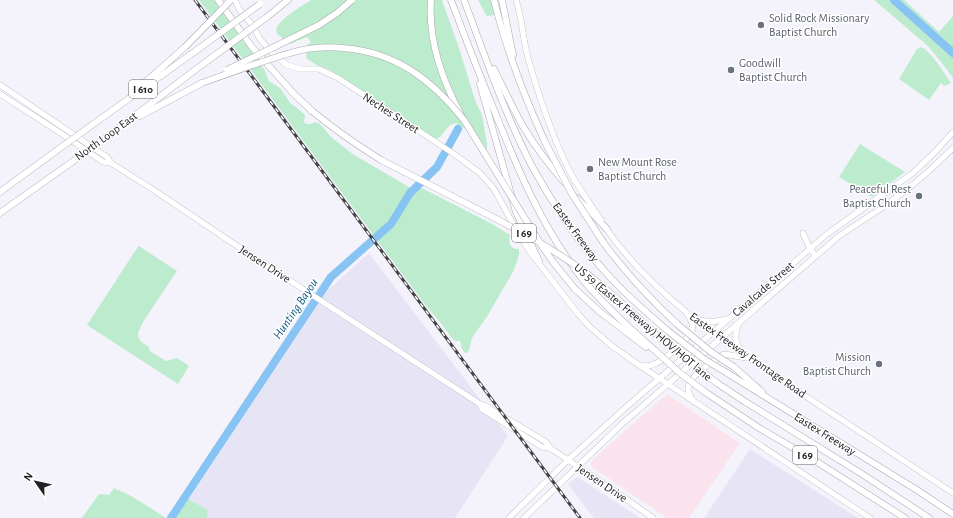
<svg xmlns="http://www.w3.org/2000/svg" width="953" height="518" font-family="'Alegreya Sans',sans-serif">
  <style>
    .built { fill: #e7e5f5 }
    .education { fill: #fbe3ee }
    .green { fill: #bceccd }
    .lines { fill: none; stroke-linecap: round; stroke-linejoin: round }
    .river { stroke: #87c4f3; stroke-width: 8 }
    .major-casing { stroke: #a9a8b0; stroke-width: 6 }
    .highway-casing { stroke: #a9a8b0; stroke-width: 7 }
    .major { stroke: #fff; stroke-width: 5.5 }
    .highway { stroke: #fff; stroke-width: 6 }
    .rail-casing { stroke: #434347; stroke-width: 3 }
    .rail { stroke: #fff; stroke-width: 1.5; stroke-dasharray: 4.5; stroke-linecap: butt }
    .highway-bridge-casing { stroke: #a9a8b0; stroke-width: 7; stroke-linecap: butt }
    .highway-bridge { stroke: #fff; stroke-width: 6 }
    .worship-dot { fill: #6b7280; stroke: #fff; stroke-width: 1.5 }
    .labels { text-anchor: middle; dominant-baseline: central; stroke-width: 3; stroke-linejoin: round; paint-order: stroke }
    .shield { fill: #fff; stroke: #646466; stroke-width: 1 }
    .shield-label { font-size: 11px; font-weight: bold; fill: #222225 }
    .worship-label { font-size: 12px; fill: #5b616d; stroke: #fff; text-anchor: start }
    .street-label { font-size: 12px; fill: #222225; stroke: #fff }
    .water-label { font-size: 13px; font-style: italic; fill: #145a86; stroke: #fff }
  </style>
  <rect width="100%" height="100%" fill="#f4f3fb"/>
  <g class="built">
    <path d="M369 253 508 436 455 518H207L208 510 189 499 326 292Z"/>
    <path d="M750 449 858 518H704Z"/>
    <path d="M577 477 640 518H594L568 484Z"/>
  </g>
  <path class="education" d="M667 394 740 443 689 518H667L592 467 591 461Z"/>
  <g class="green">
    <path d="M199 0H214L264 69 269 81 281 89 291 104 296 107 305 115 304 122 306 124H311L315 122 320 124 331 137 354 155 409 187 417 190 422 188 492 224 510 235C508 243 510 249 519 249V255L514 270 488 315 472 338 469 350 467 353H465L462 349 460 341H455L451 337 440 322 426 306Z"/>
    <path d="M311 0H442L460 51 475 100 482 115 487 144V150L475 133 460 126 456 123 450 125 440 137 436 139 328 69 318 66 306 58 307 45 311 42 307 37 290 44 277 34 276 29C283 16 299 8 311 0Z"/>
    <path d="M478 0H491L494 15 487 16 485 13Z"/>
    <path d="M874 0H904L939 32 953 16V78L941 62 928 46Z"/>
    <path d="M921 47C932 52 944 73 951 83L944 86 941 83 929 100 899 79 917 49Z"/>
    <path d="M860 144 905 172 872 197 839 177Z"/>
    <path d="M139 246 177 271 143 322 138 333C138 341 143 343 149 347L150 351 166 361 177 358 189 366 178 384 87 325 137 248Z"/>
    <path d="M114 488 133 497 166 518H82L99 494 109 495Z"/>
    <path d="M183 496 208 510 207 518H168Z"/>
  </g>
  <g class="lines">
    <g class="river">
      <path d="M894 0 953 53"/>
      <path d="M171 518 331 277 391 224 410 193 437 167 458 129"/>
    </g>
    <g class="major-casing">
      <g id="major">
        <path d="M235 0 239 9 253 26 260 39 272 53 287 65 300 69H319L338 78 454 154 480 173 494 189 518 233 530 252 579 315 590 327 612 346 636 363 870 518"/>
        <path d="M516 0C523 21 523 44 530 65 541 103 554 141 572 176 581 191 591 205 601 220"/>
        <path d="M0 85 107 157 111 163"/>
        <path d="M0 94 59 132 103 162 111 163 152 189 249 254 480 404 486 406 546 442 550 448"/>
        <path d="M605 227C654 298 730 346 801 393 852 426 902 460 953 493"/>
        <path d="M803 233 810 249 816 256"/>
        <path d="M698 320 712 322 727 319"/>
        <path d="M738 325C734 338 735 341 742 352"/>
        <path d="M640 366C644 366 648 366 652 365 662 362 689 340 692 330 694 324 690 319 688 315"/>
        <path d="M693 401C691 397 688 393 688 389 688 376 714 361 724 354L747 358"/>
        <path d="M480 404 482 409 542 447 550 448 619 494 653 518"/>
        <path d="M509 518 568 460 625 408 827 234 913 173 935 152 953 132"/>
        <path d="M524 518 623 423 816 256 839 236 883 207 910 187 930 170 953 148"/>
      </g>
    </g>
    <g class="highway-casing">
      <g id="highway">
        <path d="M218 0 252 47 293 93 312 111"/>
        <path d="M431 0C428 41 442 80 461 115"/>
        <path d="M451 0C465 37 479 74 494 110 518 170 543 230 584 281 604 305 627 326 651 347"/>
        <path d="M464 0C485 56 505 115 533 168 554 206 579 243 608 275 626 295 647 313 668 331"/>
        <path d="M494 0C506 49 524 96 545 142"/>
        <path d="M502 0 513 55"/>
        <path d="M267 17 288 0"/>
        <path d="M494 69C504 89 513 109 524 128 536 148 550 166 565 183"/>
        <path d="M480 84 516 212 539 261"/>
        <path d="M141 86 185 47"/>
        <path d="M140 116 202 83"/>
        <path d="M92 125 190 55"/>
        <path d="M108 136 199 67"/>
        <path d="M0 192 56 151"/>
        <path d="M577 198 607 229"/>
        <path d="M0 213 72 162"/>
        <path d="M603 242C625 272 650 299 677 324"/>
        <path d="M575 289 600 312 646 347"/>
        <path d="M734 367 762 392"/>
        <path d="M727 373 917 490 953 514"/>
        <path d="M717 383 744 401 862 474 929 518"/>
        <path d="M705 392 759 428 814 460 905 518"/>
      </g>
    </g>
    <use href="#major" class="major"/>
    <use href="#highway" class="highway"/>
    <g class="rail-casing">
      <path id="rail" d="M195 0 580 518"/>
    </g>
    <use href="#rail" class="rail"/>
    <g class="highway-bridge-casing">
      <g id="highway-bridge">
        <path d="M185 47 231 0"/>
        <path d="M190 55 260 4"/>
        <path d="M199 67 267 17"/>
        <path d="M227 70 319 25 337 13 352 0"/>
        <path d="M202 83C224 75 246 67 268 60 284 55 299 49 315 48 325 47 334 47 343 48 396 52 432 80 464 120L542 246 553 262 575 289"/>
        <path d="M312 111C334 129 357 145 381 160 414 177 447 194 481 211 512 227 543 243 572 263 604 285 631 312 660 338 678 354 697 368 717 383"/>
        <path d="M545 142 572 194 603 242"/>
        <path d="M56 151 92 125"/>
        <path d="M72 162 108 136"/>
        <path d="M677 324 711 352 734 367"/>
        <path d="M668 331 704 359 727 373"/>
        <path d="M651 347 680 373 705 392"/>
      </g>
    </g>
    <use href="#highway-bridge" class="highway-bridge"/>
  </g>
  <g class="worship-dot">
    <circle cx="761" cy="25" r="4"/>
    <circle cx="731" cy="70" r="4"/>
    <circle cx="590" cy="169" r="4"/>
    <circle cx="919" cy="196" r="4"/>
    <circle cx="879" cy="364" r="4"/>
  </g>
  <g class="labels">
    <g class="shield">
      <rect x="129" y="80" width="28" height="18" rx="3"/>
      <rect x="512" y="224" width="24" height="18" rx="3"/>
      <rect x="793" y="446" width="24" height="18" rx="3"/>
    </g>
    <g class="shield-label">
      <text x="143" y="89">I 610</text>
      <text x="524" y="233">I 69</text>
      <text x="805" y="455">I 69</text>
    </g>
    <g class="worship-label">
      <text x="769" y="18">Solid Rock Missionary<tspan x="769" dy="14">Baptist Church</tspan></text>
      <text x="739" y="63">Goodwill<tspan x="739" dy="14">Baptist Church</tspan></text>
      <text x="598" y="162">New Mount Rose<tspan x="598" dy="14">Baptist Church</tspan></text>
      <text x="911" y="189" text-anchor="end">Peaceful Rest<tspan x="911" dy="14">Baptist Church</tspan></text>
      <text x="871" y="357" text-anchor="end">Mission<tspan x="871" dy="14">Baptist Church</tspan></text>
    </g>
    <g class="street-label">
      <text transform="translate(391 113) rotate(33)">Neches Street</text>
      <text transform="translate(106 136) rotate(-36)">North Loop East</text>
      <text transform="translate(576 232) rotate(54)">Eastex Freeway</text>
      <text transform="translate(265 264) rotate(33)">Jensen Drive</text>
      <text transform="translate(763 289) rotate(-41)">Cavalcade Street</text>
      <text transform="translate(643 322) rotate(40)">US 59 (Eastex Freeway) HOV/HOT lane</text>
      <text transform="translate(748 355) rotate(35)">Eastex Freeway Frontage Road</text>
      <text transform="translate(825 434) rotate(32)">Eastex Freeway</text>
      <text transform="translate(602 483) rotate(34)">Jensen Drive</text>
    </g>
    <g class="water-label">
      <text transform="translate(296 309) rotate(-56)">Hunting Bayou</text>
    </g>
  </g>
  <g transform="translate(36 482) rotate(304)" stroke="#ffffff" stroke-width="3" paint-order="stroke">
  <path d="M0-3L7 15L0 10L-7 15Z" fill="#222225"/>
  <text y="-6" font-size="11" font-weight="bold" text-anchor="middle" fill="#222225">N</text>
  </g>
</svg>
